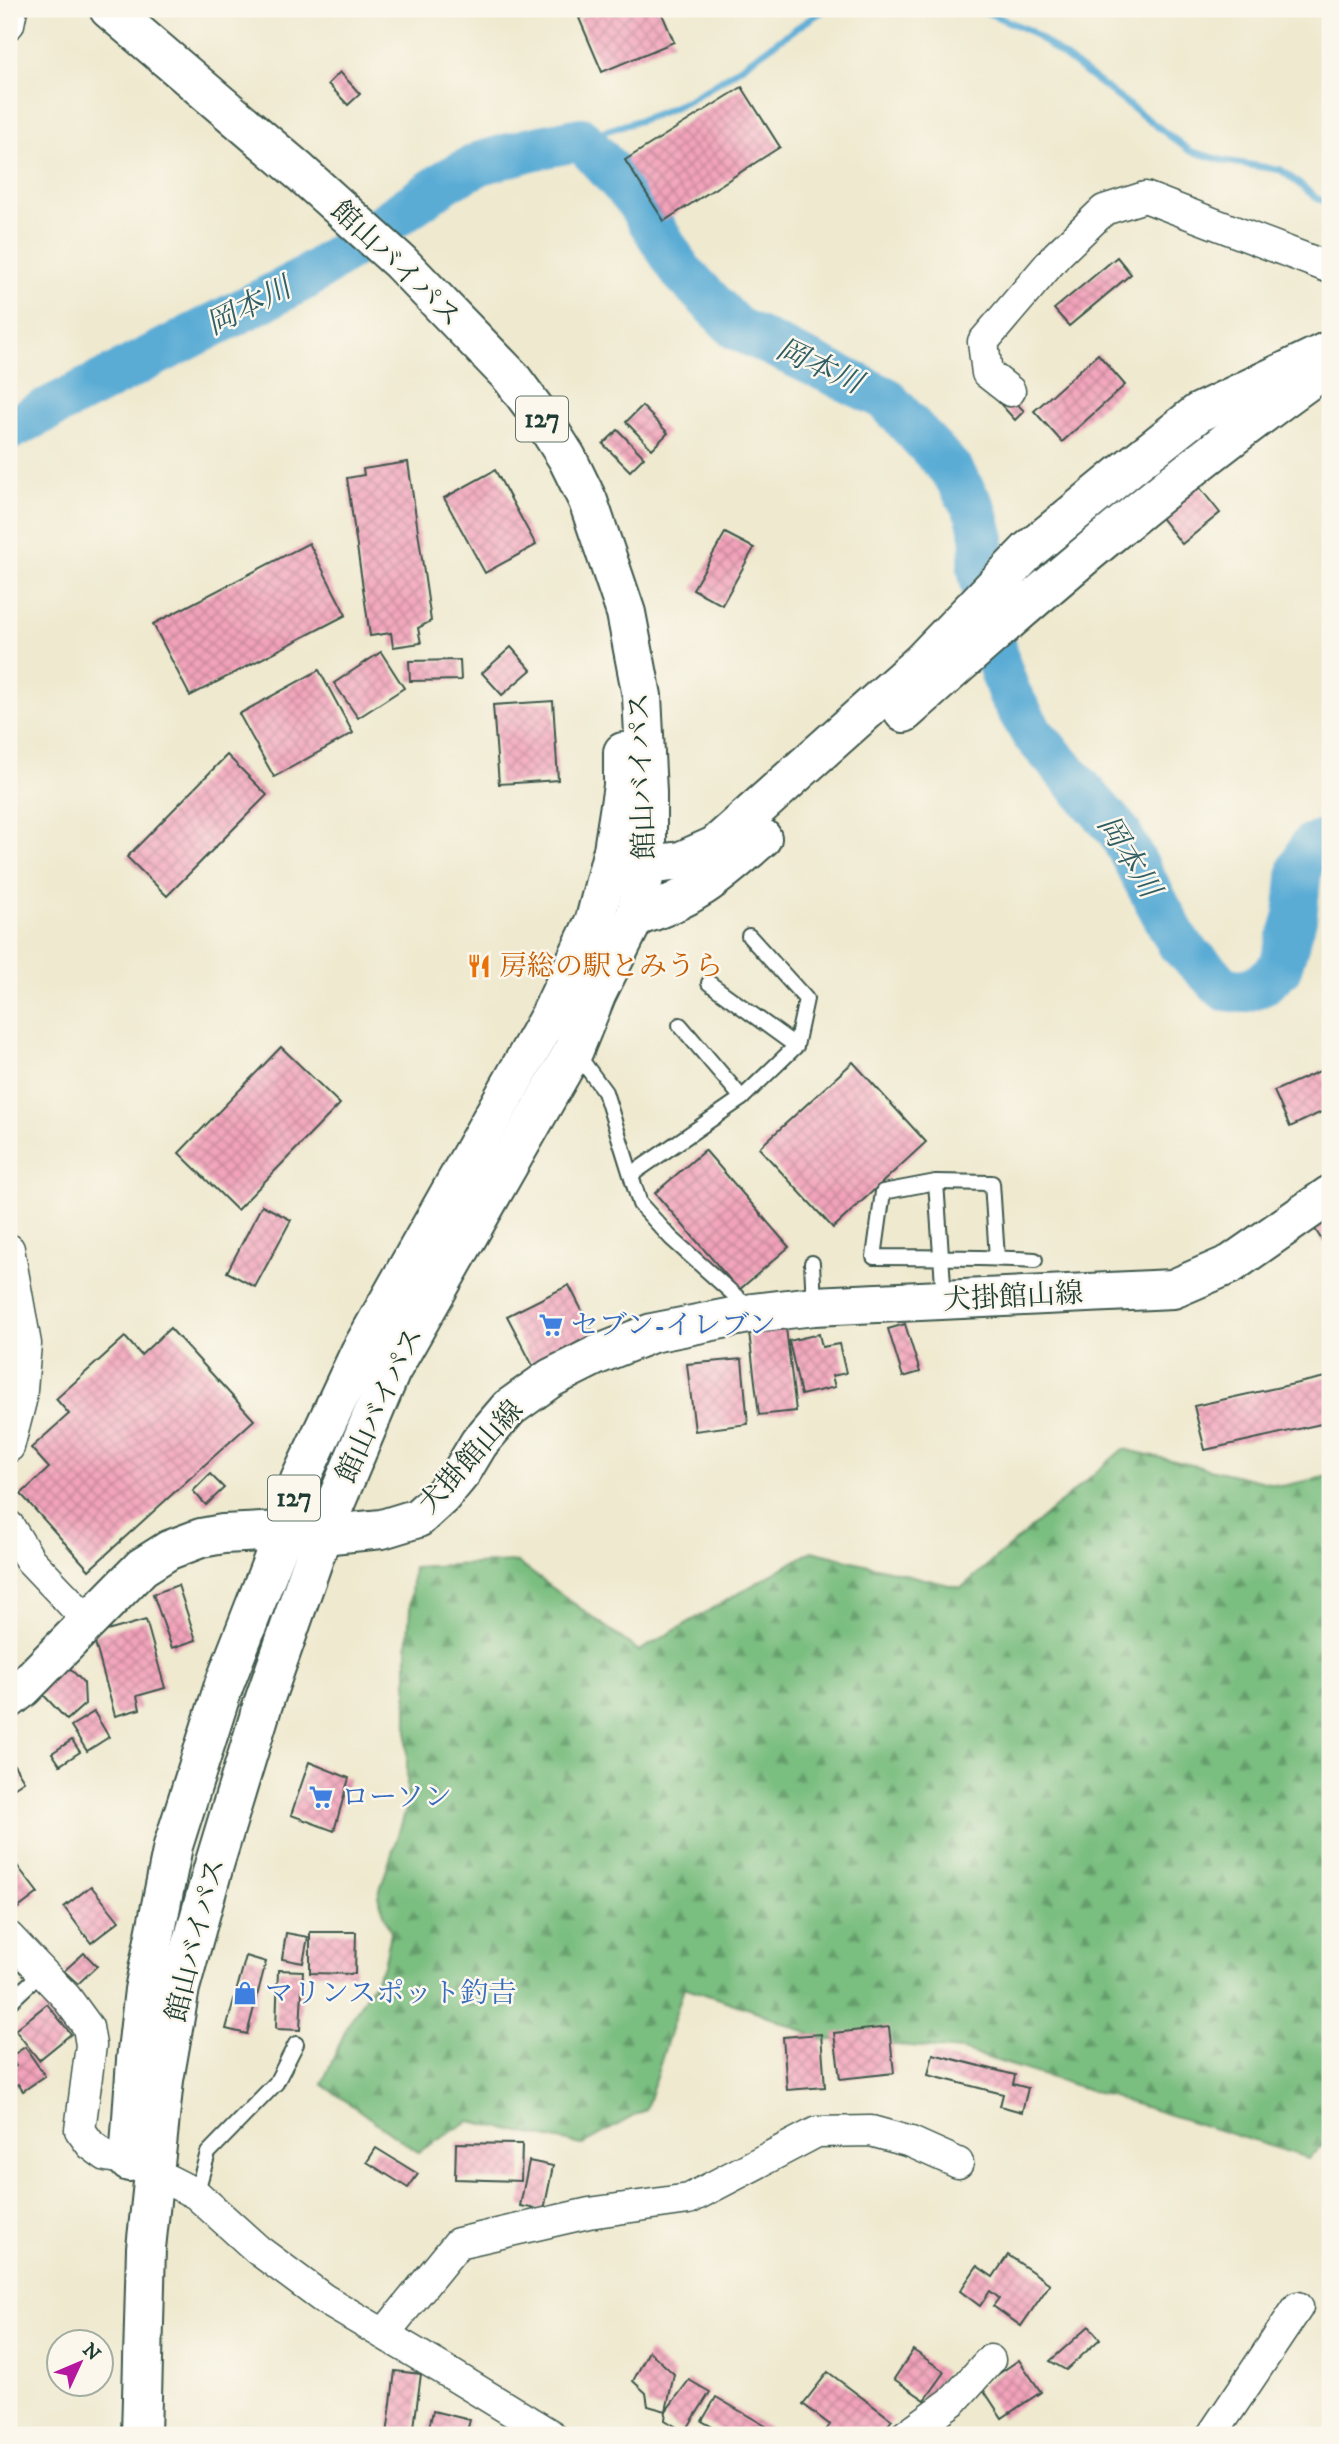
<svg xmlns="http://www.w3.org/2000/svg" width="1339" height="2444" font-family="'IM FELL DW Pica','Noto Serif JP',serif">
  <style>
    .forest { fill: url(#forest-firs); stroke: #4c7e5a; stroke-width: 2 }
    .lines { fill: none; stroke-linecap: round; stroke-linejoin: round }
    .stream { stroke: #5aacd5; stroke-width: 7 }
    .river { stroke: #5aacd5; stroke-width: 44 }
    .building { fill: url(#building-cross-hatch) }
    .lane-casing { stroke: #3e574b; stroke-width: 18 }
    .street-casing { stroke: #3e574b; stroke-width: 33 }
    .secondary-casing { stroke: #3e574b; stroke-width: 42 }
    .highway-casing { stroke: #3e574b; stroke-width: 42 }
    .lane { stroke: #fff; stroke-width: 14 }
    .street { stroke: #fff; stroke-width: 30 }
    .secondary { stroke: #fff; stroke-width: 38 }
    .highway { stroke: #fff; stroke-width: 38 }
    .labels { text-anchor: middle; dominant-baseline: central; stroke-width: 5; stroke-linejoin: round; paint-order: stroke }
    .shield { fill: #fbf7ec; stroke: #61756b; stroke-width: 2 }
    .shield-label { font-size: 26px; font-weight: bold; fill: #1f3d34 }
    .street-label { font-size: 28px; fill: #1f3d34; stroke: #fbf7ec }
    .food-label { font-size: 28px; fill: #c56008; stroke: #fbf7ec; text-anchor: start }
    .shop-label { font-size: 28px; fill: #366cbe; stroke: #fbf7ec; text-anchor: start }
    .water-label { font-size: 30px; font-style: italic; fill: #315e64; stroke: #fbf7ec }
  </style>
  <defs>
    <pattern id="forest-firs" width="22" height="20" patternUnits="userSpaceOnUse" patternTransform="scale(1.75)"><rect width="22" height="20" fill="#7abe80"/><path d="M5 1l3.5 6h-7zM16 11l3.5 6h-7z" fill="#639c6a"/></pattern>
    <pattern id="building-cross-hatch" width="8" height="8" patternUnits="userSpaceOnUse" patternTransform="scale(1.75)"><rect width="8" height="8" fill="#f3a3bb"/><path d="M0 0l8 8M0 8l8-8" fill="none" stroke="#c48699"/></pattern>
  </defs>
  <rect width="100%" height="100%" fill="#fbf7ec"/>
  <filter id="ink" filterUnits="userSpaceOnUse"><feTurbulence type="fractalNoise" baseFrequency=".0143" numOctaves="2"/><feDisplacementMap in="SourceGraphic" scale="14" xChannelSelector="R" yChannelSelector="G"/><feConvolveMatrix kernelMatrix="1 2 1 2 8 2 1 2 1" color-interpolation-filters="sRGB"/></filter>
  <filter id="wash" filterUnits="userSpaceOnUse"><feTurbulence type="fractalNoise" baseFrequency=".00686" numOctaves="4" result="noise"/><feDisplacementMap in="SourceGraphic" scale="28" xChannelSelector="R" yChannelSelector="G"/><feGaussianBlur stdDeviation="1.57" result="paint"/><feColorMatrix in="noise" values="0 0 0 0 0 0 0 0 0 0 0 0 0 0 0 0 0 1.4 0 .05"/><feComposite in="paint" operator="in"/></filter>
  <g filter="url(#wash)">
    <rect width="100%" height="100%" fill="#efe9cf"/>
    <path class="forest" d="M1123 1449 1282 1486 1330 1476V2139L1308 2158 962 2050 821 2039 758 2012 684 1987 646 2109 582 2145 469 2121 418 2152 322 2084 348 2025 384 1965 391 1933 378 1896 407 1807V1652L413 1567 517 1562 639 1651 812 1551 961 1588Z"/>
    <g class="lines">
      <g class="stream">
        <path d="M980 9 1030 31 1190 151 1225 161 1281 170 1318 199 1330 203"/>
        <path d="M581 139C612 128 648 120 678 105 731 79 776 39 826 9"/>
      </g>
      <path class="river" d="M9 429 306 278 448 180 481 163 531 149 581 139 634 197 681 271 736 328 885 398 952 471 976 512 983 539 979 568 998 662 1009 693 1032 733 1119 832 1179 944 1225 989 1243 991 1261 985 1280 968 1295 919 1300 868 1311 846 1326 840 1330 841"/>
    </g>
    <g id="blocks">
      <g class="building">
        <path d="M602 9H660L674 42 602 72 579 18Z"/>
        <path d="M340 72 360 94 348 105 328 84Z"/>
        <path d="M742 87 780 147 664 221 625 160Z"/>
        <path d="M1117 257 1131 274 1069 326 1054 309Z"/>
        <path d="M1098 354 1125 385 1062 442 1034 411Z"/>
        <path d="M1006 392 1024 411 1015 420 997 400Z"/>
        <path d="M642 406 668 433 652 449 626 422Z"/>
        <path d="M618 430 644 457 630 471 603 444Z"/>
        <path d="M1157 434 1220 513 1182 544 1119 465Z"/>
        <path d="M408 462 431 621 418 628 421 643 393 647 391 633 370 636 347 478 364 475 363 469Z"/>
        <path d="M495 470 536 545 485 573 444 498Z"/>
        <path d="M725 533 754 548 722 605 693 589Z"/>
        <path d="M309 543 346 615 190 696 153 624Z"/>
        <path d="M511 647 531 670 502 695 482 673Z"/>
        <path d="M381 652 404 688 358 718 334 683Z"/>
        <path d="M460 660 461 680 410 681 409 661Z"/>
        <path d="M319 670 353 733 274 777 239 714Z"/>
        <path d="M553 701 558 780 499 784 493 705Z"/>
        <path d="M227 755 267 795 167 896 127 857Z"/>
        <path d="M281 1047 340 1104 237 1210 179 1153Z"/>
        <path d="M853 1062 926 1142 833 1228 759 1148Z"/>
        <path d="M1322 1070 1330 1088V1108L1290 1127 1274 1091Z"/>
        <path d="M705 1150 789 1247 739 1290 655 1193Z"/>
        <path d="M1330 1204V1253L1308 1218Z"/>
        <path d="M262 1205 291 1220 255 1287 227 1272Z"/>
        <path d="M569 1285 594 1334 533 1366 507 1316Z"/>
        <path d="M905 1324 920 1372 903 1377 888 1329Z"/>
        <path d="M170 1328 254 1420 89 1570 21 1494 49 1468 31 1448 69 1414 56 1399 125 1337 141 1355Z"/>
        <path d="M786 1328 796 1411 759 1415 749 1332Z"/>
        <path d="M819 1334 822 1347 839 1344 846 1373 832 1376 835 1387 801 1395 789 1341Z"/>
        <path d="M742 1359 748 1424 695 1431 687 1364Z"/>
        <path d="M1330 1376V1422L1205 1450 1194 1406Z"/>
        <path d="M210 1474 224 1488 206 1505 193 1491Z"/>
        <path d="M178 1585 196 1640 172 1648 153 1594Z"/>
        <path d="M146 1620 165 1688 137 1696 140 1709 115 1716 93 1635Z"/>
        <path d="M64 1662 84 1683 85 1704 67 1720 37 1688Z"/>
        <path d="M94 1712 109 1737 87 1751 71 1726Z"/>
        <path d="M72 1740 80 1752 60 1765 52 1753Z"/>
        <path d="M9 1757 24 1781 9 1791Z"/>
        <path d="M309 1762 349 1778 334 1831 291 1815Z"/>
        <path d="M12 1859 38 1893 9 1915V1861Z"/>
        <path d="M91 1886 119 1921 91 1943 64 1907Z"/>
        <path d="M310 1932H356L355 1974 310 1973Z"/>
        <path d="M286 1933 308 1937 303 1963 282 1959Z"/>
        <path d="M84 1953 97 1966 78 1984 64 1971Z"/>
        <path d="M246 1956 266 1962 247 2034 226 2029Z"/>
        <path d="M278 1970 303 1971 300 2030 276 2029Z"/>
        <path d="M47 2004 71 2034 39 2060 15 2030Z"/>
        <path d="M889 2027 894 2073 840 2079 834 2033Z"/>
        <path d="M821 2034 825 2087 787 2090 783 2037Z"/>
        <path d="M25 2047 45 2076 23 2091 18 2084 13 2087 9 2082V2071L16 2066 10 2057Z"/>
        <path d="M933 2054 1015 2075 1013 2084 1028 2088 1022 2112 1000 2106 1003 2094 928 2075Z"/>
        <path d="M456 2143 522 2144 521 2181 455 2179Z"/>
        <path d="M376 2148 418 2174 408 2188 367 2162Z"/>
        <path d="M529 2161 553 2166 544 2210 520 2206Z"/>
        <path d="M1008 2255 1050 2284 1021 2326 993 2306 999 2298 990 2291 980 2306 960 2291 977 2266 993 2277Z"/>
        <path d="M1089 2326 1100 2339 1066 2370 1050 2361Z"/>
        <path d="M913 2350 945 2372 925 2400 894 2379Z"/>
        <path d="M649 2351 674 2374 666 2411 648 2406 646 2393 633 2381Z"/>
        <path d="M1019 2360 1041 2392 1002 2418 981 2386Z"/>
        <path d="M395 2371 421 2374 413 2435H387Z"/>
        <path d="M828 2372 892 2420 880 2435H822L830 2425 803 2404Z"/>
        <path d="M689 2380 710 2392 685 2432 665 2420 666 2411Z"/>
        <path d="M716 2397 769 2428 768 2435H727L702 2421Z"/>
        <path d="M433 2411 470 2420 466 2435H427Z"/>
      </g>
    </g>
  </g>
  <g filter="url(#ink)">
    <use href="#blocks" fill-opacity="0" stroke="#3e574b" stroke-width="2"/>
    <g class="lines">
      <g class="lane-casing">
        <g id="lane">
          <path d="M749 936 806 999 796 1046"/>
          <path d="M709 983 796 1046 742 1098"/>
          <path d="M577 1054 605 1092 640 1204 671 1238 749 1308"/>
          <path d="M632 1174 742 1098 680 1025"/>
          <path d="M936 1182 992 1183 997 1258"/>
          <path d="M812 1263 814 1304"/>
          <path d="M944 1299 936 1182 883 1192 874 1257C927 1257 981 1257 1035 1260"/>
          <path d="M9 2003 42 1972"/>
          <path d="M196 2194 208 2153 276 2083 296 2044"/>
        </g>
      </g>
      <g class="street-casing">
        <g id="street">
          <path d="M9 24 12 9"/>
          <path d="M1010 391 987 373 983 342 1057 255 1104 210 1145 197 1330 268"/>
          <path d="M9 1249 26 1344 21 1401 9 1447"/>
          <path d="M9 1526 30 1560 89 1622"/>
          <path d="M9 1937 66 1997 88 2027 91 2045 80 2130 91 2145 106 2156 129 2160 196 2194 258 2250 324 2299 446 2371 551 2435"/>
          <path d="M384 2334 458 2243 589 2213 689 2199 817 2132 871 2131 911 2142 958 2163"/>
          <path d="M906 2435 954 2400 990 2360"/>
          <path d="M1212 2435 1298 2307"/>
        </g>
      </g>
      <g class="secondary-casing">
        <path id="secondary" d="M9 1699 23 1688 142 1567 169 1550 201 1538 223 1534 284 1531 322 1535 382 1529 418 1518 442 1496 461 1473 479 1443 509 1408 551 1378 597 1355 652 1333 753 1313 814 1306 1173 1289 1231 1264 1330 1195"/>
      </g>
      <g class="highway-casing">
        <g id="highway">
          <path d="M109 9 300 172 400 262 511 377 543 420 567 458 588 501 626 613 642 696 647 792V865L635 917 597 993 574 1050 391 1371 322 1535 263 1704 214 1865 180 1988 164 2080 146 2248 141 2435"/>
          <path d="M904 713C1034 597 1167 482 1309 380"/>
          <path d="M624 875 647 865 681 861 715 846 920 663 1029 550 1135 463 1198 413 1330 350"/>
          <path d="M635 917C691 901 719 876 762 838"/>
          <path d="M129 2162 136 2060 144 1990 173 1846 224 1685 284 1531 300 1480 360 1352 550 1015 595 920 613 850 623 786V752"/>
        </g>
      </g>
      <use href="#lane" class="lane"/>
      <use href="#street" class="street"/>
      <use href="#secondary" class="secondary"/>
      <use href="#highway" class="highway"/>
    </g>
  </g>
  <defs>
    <g id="restaurant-bare" transform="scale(1.89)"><path d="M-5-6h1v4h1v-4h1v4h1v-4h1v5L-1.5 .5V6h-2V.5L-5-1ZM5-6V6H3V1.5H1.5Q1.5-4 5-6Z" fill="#e8710a" stroke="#fbf7ec" stroke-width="2.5" paint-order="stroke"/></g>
    <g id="supermarket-bare" transform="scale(1.89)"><path d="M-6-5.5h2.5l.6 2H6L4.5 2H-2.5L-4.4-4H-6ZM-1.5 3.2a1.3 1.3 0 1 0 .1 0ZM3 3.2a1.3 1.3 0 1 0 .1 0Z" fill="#3f7fe0" stroke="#fbf7ec" stroke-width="2.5" paint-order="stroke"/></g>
    <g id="shop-bare" transform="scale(1.89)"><path d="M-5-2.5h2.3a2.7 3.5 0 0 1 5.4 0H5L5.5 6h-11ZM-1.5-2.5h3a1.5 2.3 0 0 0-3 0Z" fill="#3f7fe0" stroke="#fbf7ec" stroke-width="2.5" paint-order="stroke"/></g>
  </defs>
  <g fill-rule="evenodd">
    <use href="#restaurant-bare" x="479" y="966"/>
    <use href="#supermarket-bare" x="551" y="1325"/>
    <use href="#supermarket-bare" x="321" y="1797"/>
    <use href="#shop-bare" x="245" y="1993"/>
  </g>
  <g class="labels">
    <g class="shield">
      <rect x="516" y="396.5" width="52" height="45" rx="5"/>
      <rect x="268" y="1475.5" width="52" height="45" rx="5"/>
    </g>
    <g class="shield-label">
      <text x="542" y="419">127</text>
      <text x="294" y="1498">127</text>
    </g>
    <g class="street-label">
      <text transform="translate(396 264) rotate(44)">館山バイパス</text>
      <text transform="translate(642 776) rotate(-92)">館山バイパス</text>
      <text transform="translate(1013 1297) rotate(-3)">犬掛館山線</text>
      <text transform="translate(380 1405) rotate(-65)">館山バイパス</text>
      <text transform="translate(471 1457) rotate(-48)">犬掛館山線</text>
      <text transform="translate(196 1940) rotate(-76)">館山バイパス</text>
    </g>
    <g class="food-label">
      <text x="499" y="966">房総の駅とみうら</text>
    </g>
    <g class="shop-label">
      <text x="571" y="1325">セブン-イレブン</text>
      <text x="341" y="1797">ローソン</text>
      <text x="265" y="1993">マリンスポット釣𠮷</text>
    </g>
    <g class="water-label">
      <text transform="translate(249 307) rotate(-27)">岡本川</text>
      <text transform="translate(819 367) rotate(25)">岡本川</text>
      <text transform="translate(1128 857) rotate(58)">岡本川</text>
    </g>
  </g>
  <rect width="1339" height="2444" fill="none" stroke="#fbf7ec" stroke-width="35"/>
  <g transform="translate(80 2363) rotate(46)"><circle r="33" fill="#fbf7ec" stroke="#a3ada2" stroke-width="2"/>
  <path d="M0-5L12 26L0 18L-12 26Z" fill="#b5179e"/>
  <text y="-10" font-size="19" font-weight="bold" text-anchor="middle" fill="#1f3d34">N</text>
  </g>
</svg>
